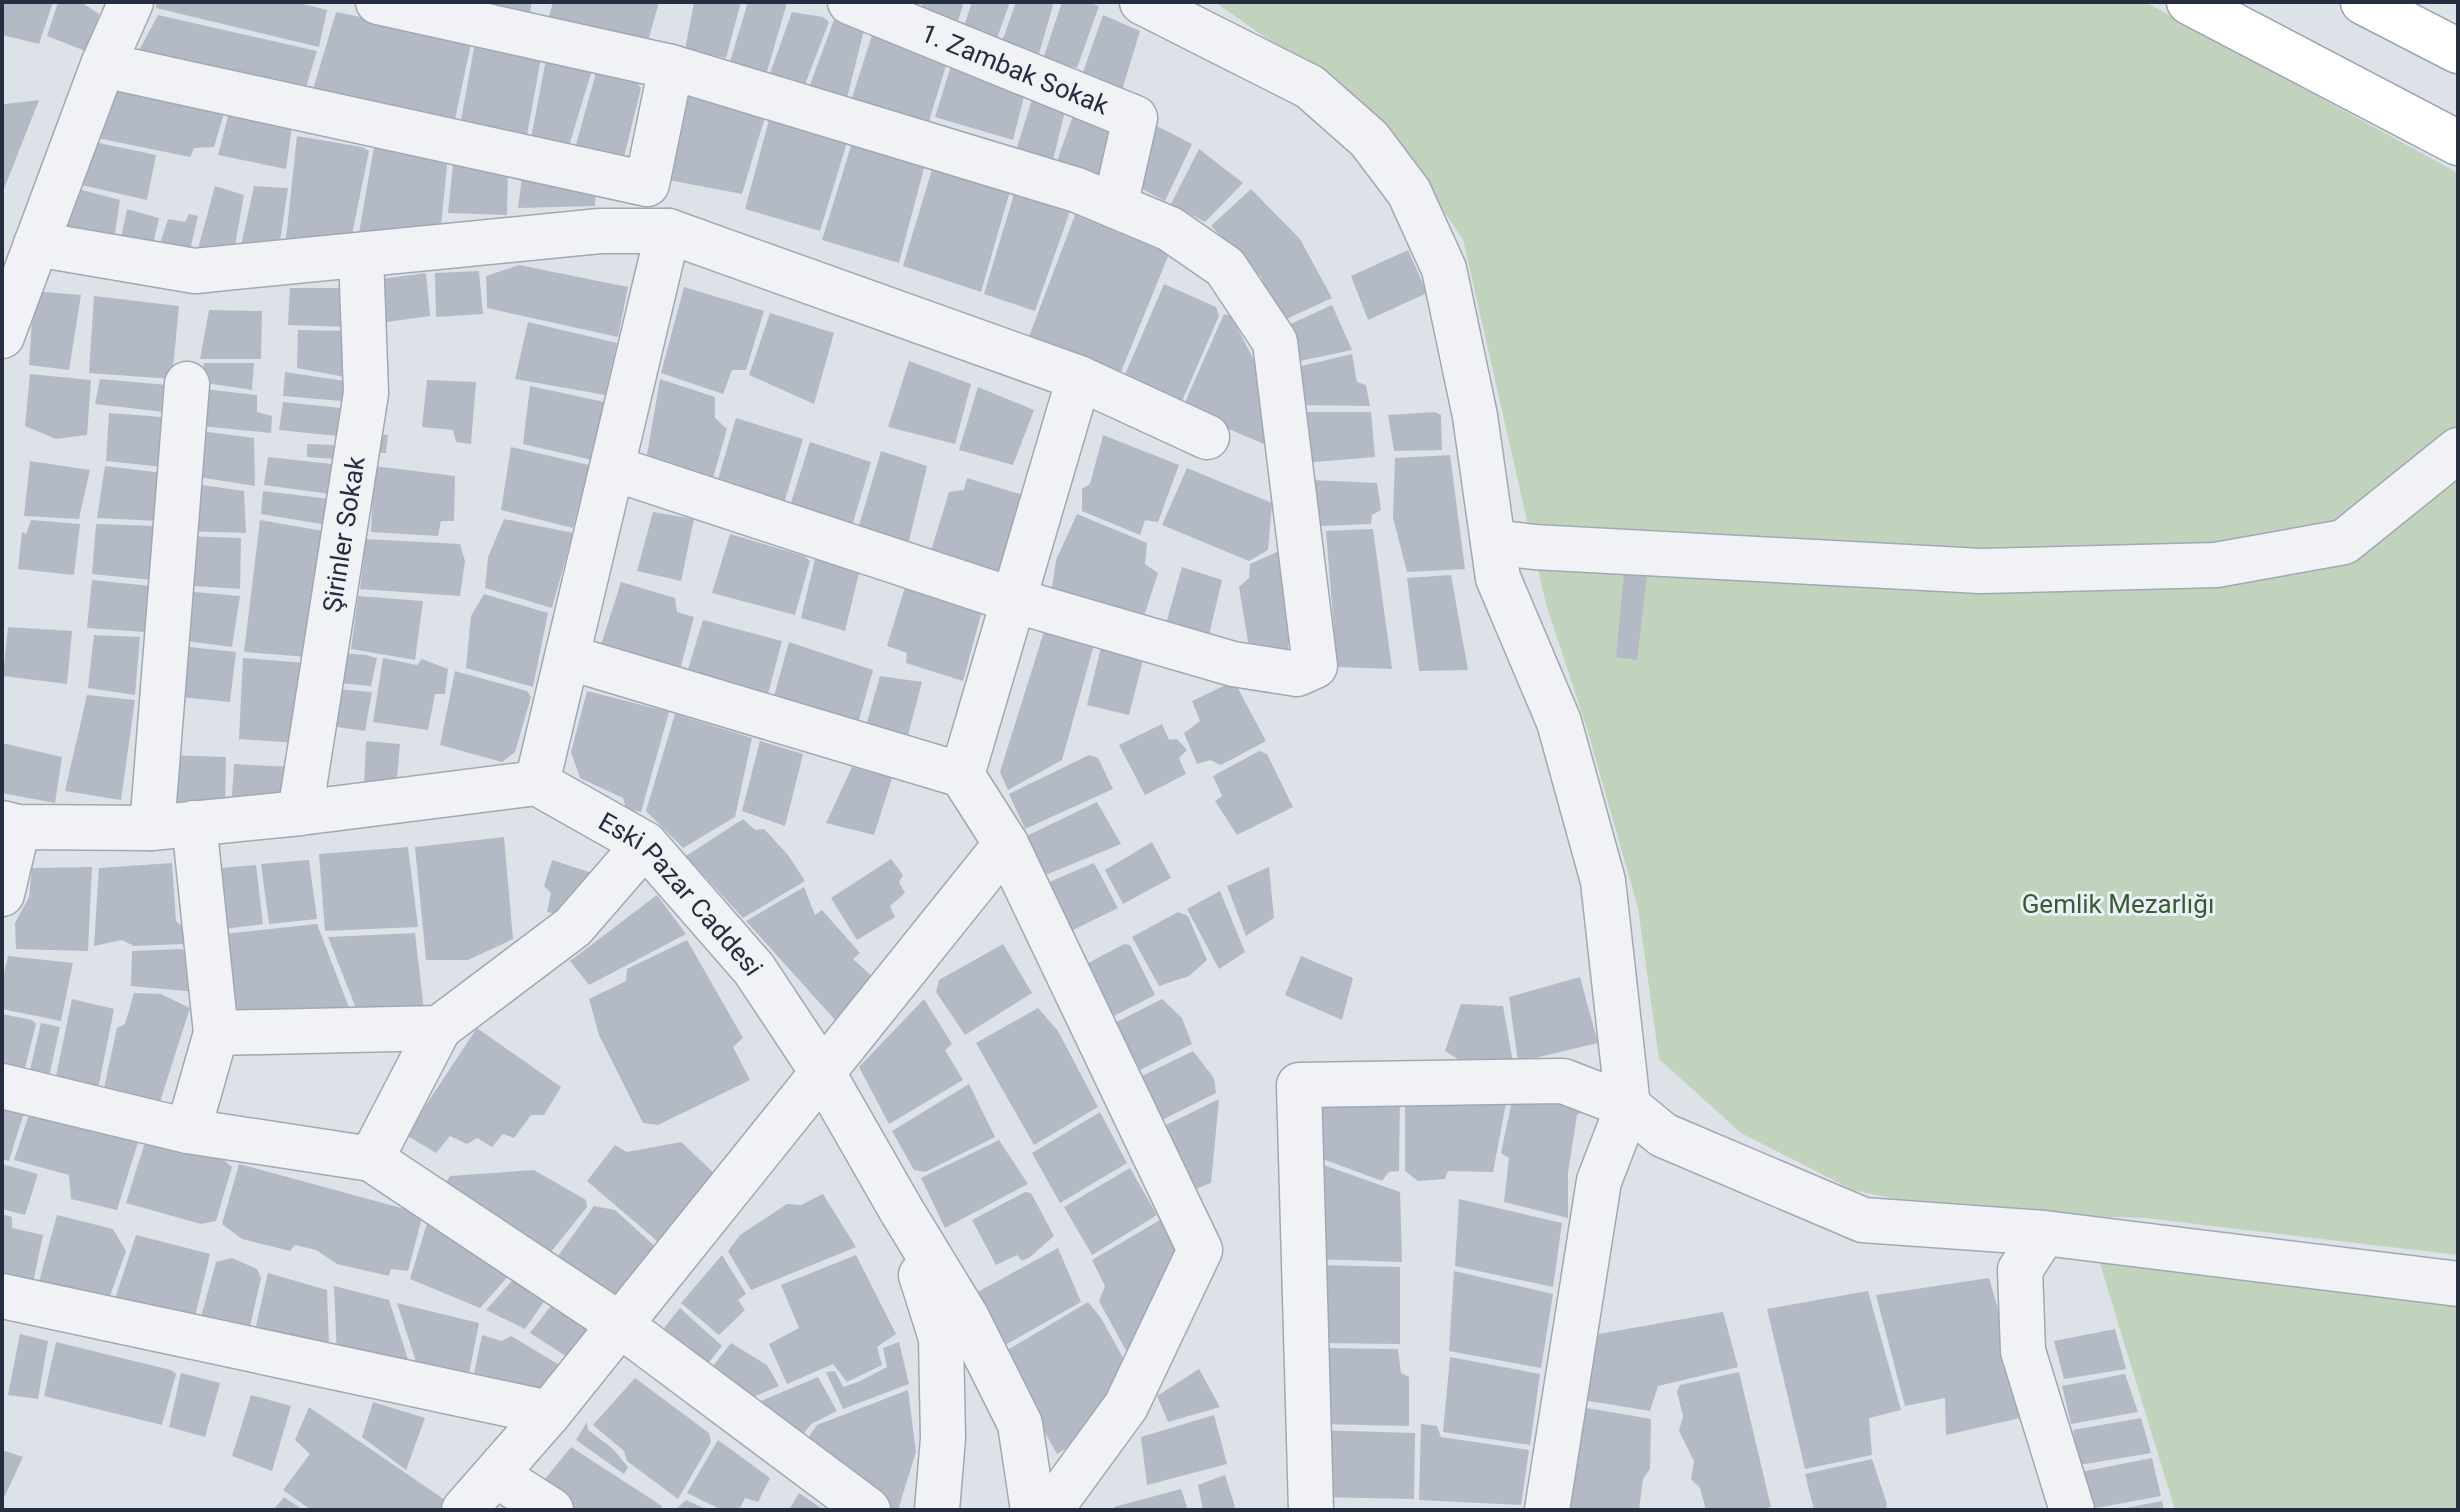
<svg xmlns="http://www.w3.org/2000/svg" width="2460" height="1512" font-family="Roboto,sans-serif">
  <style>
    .green { fill: #c2d3bd }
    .building { fill: #b4bac5 }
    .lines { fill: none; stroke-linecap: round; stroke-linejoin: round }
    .minor-casing { stroke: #a2a8b2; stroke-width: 47 }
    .major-casing { stroke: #9ba5b5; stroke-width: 47 }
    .minor { stroke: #f0f2f6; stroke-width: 44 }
    .major { stroke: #fff; stroke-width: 44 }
    .labels { text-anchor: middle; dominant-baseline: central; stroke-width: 6; stroke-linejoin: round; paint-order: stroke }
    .street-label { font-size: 26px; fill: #252e40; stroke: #ecf0f6 }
    .park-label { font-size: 26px; fill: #385c31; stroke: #ecf0f6 }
  </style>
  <rect width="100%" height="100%" fill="#dde1e8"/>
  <g class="green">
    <path d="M1215 2H2145L2458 173V1255L2145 1218 1955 1212 1853 1190 1741 1133 1659 1059 1638 908 1588 732 1546 604 1463 239 1378 118Z"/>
    <path d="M2098 1257 2458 1305V1510H2175Z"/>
  </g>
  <g class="building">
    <path d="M3 2H53L39 44 2 35Z"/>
    <path d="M58 2H81L99 14 88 52 47 36Z"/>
    <path d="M156 2H296L327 10 319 47 156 8Z"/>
    <path d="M472 2H532L528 21Z"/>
    <path d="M553 2H659L646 48 546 27Z"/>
    <path d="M694 2H741L726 58 685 50Z"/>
    <path d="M748 2 787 3 765 78 729 65Z"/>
    <path d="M923 2H964L956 27 919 16Z"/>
    <path d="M972 2H1010L996 41 963 29Z"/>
    <path d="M1016 2H1054L1038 57 1001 44Z"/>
    <path d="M1062 2H1087L1099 6 1077 68 1043 59Z"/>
    <path d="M336 12 472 39 454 124 312 93Z"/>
    <path d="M792 12 823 17 829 22 804 87 769 76Z"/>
    <path d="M158 15 317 51 304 94 136 56Z"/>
    <path d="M1103 15 1140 31 1122 90 1082 75Z"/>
    <path d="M834 20 864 30 845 106 808 90Z"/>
    <path d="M873 32 949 56 926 131 849 107Z"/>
    <path d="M475 43 541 58 527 135 460 125Z"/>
    <path d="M546 59 591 73 569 146 531 138Z"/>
    <path d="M953 59 1027 85 1013 140 935 117Z"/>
    <path d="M596 73 637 83 641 88 623 161 574 152Z"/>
    <path d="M116 83 225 110 214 147 194 148 190 157 97 138Z"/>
    <path d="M1034 93 1067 103 1052 164 1015 154Z"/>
    <path d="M677 94 765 117 742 194 658 178Z"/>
    <path d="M39 100 2 194V109L5 104Z"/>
    <path d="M1076 107 1114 121 1100 183 1056 164Z"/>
    <path d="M229 112 292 126 286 169 218 155Z"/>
    <path d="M769 120 848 139 820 231 745 209Z"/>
    <path d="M1151 123 1192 144 1165 201 1132 184Z"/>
    <path d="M297 136 362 147 369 151 349 249 284 257Z"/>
    <path d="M375 141 448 155 441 226 359 233Z"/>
    <path d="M94 142 156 155 147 200 77 184Z"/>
    <path d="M852 143 925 164 899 263 822 240Z"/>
    <path d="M1199 149 1243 183 1205 222 1171 204Z"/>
    <path d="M454 155 508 165 507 215 448 213Z"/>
    <path d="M933 166 1010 191 981 292 903 266Z"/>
    <path d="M523 169 596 183 595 206 518 208Z"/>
    <path d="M215 186 244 195 232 262 195 260Z"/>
    <path d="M254 186 288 188 278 254 239 255Z"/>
    <path d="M71 187 120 200 113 246 51 233Z"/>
    <path d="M1251 189 1300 239 1332 298 1280 322 1261 277 1211 226Z"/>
    <path d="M1014 194 1070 211 1035 311 984 294Z"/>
    <path d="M127 209 159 218 151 253 119 248Z"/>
    <path d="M189 214 198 216 187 263 156 256 168 219 185 222Z"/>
    <path d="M1075 215 1169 254 1116 384 1027 342Z"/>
    <path d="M1408 250 1427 293 1368 320 1351 276Z"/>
    <path d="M519 265 628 287 618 337 487 308 486 276Z"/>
    <path d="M479 271 483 314 436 317 435 273Z"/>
    <path d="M426 273 430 316 387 322 381 279Z"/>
    <path d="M1164 284 1216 307 1219 316 1179 408 1121 384Z"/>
    <path d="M684 287 764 311 746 370H732L723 394 661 373Z"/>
    <path d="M290 288H343L349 327 288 325Z"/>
    <path d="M34 291 81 295 69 370 29 365Z"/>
    <path d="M94 296 179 306 172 379 89 373Z"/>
    <path d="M1332 305 1352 350 1291 363 1282 328Z"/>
    <path d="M209 310 262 311 261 359H200Z"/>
    <path d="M770 313 834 333 814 404 749 375Z"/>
    <path d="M1224 314 1231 316 1266 383 1264 444 1182 409Z"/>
    <path d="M528 322 617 343 605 395 515 379Z"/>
    <path d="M298 330 346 331 345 377 297 368Z"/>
    <path d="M1352 354 1357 382 1366 385 1370 406 1300 405 1293 368Z"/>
    <path d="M909 361 971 384 955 444 888 427Z"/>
    <path d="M204 363H254L252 390 200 382Z"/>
    <path d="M285 372 345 381 341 401 283 396Z"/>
    <path d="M30 374 91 380 87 435 56 439 25 426Z"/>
    <path d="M100 379 167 385 164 412 95 404Z"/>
    <path d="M660 379 715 397V418L727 429 711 485 645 466Z"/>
    <path d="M427 380 476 382 471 444 456 442 453 430 422 427Z"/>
    <path d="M530 386 604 402 592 460 523 444Z"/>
    <path d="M978 387 1034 410 1013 465 959 450Z"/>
    <path d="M196 388 257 395V412L272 416 271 433 191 425Z"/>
    <path d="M283 402 341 408 336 436 279 430Z"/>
    <path d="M1302 412H1371L1375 457 1302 463Z"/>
    <path d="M1435 412 1441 415 1442 450 1394 451 1388 415Z"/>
    <path d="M109 413 162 417 164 467 106 461Z"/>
    <path d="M736 418 803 439 783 507 716 486Z"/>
    <path d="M193 430 254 438 255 486 186 475Z"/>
    <path d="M369 434 388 435 386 453 368 452Z"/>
    <path d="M1103 435 1179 465 1158 522 1145 520 1140 535 1082 511V489L1090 484Z"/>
    <path d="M810 442 871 462 852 526 789 509Z"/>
    <path d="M307 444 336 445 334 459 307 457Z"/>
    <path d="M511 447 589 465 573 528 501 510Z"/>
    <path d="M881 451 927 466 908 545 858 529Z"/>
    <path d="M1450 455 1465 569 1407 572 1393 518 1395 458Z"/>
    <path d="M268 457 332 464 330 494 264 485Z"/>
    <path d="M30 461 90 470 79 519 24 516Z"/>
    <path d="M105 466 163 473 158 521 97 518Z"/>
    <path d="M374 466 455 476 454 521H441L438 536 371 532Z"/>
    <path d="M1187 468 1272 503 1268 550 1249 561 1162 525Z"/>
    <path d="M967 478 1030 497 1008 577 930 554 949 492 964 490Z"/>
    <path d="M1311 480 1377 483 1381 510 1372 515 1371 524 1321 526Z"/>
    <path d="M188 483 244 491 246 533 183 531Z"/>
    <path d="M263 491 330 499 327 525 261 514Z"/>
    <path d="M653 512 694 519 681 581 637 571Z"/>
    <path d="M1077 514 1147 543 1145 564 1158 573 1142 622 1052 588 1056 560Z"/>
    <path d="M504 519 573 533 552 608 485 588 488 557Z"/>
    <path d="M31 520 80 524 74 575 18 569 22 532 26 534Z"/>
    <path d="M260 520 323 531 307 657 244 652Z"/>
    <path d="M96 524 155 526 152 580 92 574Z"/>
    <path d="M1373 529 1392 669 1337 667 1326 531Z"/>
    <path d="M730 534 804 556 810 561 795 615 712 593Z"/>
    <path d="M182 536 241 538 240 589 177 585Z"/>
    <path d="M366 539 460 544 465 561 460 596 360 589Z"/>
    <path d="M1283 549 1294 586 1287 659 1249 647 1239 587 1249 578 1250 564Z"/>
    <path d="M815 559 859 573 845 631 801 618Z"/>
    <path d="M1182 567 1222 580 1208 639 1165 627Z"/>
    <path d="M1624 573 1647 576 1637 660 1616 657Z"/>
    <path d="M1451 575 1468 670 1419 671 1407 578Z"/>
    <path d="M92 580 151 586 145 632 87 628Z"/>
    <path d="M621 582 675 598 677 612 694 617 678 677 598 654Z"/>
    <path d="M905 587 982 611 963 681 906 663 907 653 887 646Z"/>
    <path d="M183 591 240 596 232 647 179 640Z"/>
    <path d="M484 594 548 613 533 687 466 668 471 616Z"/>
    <path d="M358 596 423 601 415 660 351 649Z"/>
    <path d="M703 620 782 641 765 705 685 679Z"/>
    <path d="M8 627 72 631 67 684 3 676Z"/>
    <path d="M1045 628 1095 641 1062 760 1008 790 1000 772Z"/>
    <path d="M94 635 140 637 135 695 88 688Z"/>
    <path d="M789 642 873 670 855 734 771 707Z"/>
    <path d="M1102 643 1144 656 1129 715 1087 705Z"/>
    <path d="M171 645 236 652 230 702 170 696Z"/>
    <path d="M331 652 366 655 377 658 371 686 328 682Z"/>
    <path d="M243 658 306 663 297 743 239 739Z"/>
    <path d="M383 658 417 665 422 659 448 669 445 694H435L428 730 373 722Z"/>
    <path d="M455 671 527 691 531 697 515 752 502 762 440 745Z"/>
    <path d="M880 676 922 682 907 739 865 729Z"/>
    <path d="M1234 681 1266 741 1221 765 1210 760 1197 764 1184 733 1200 721 1192 701Z"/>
    <path d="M327 688 372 692 365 731 324 725Z"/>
    <path d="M587 691 669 712 641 812 626 809 623 798 580 778 571 752Z"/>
    <path d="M87 695 135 700 121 800 65 791Z"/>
    <path d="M675 714 752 738 735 817 683 848 646 811Z"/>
    <path d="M1162 724 1169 740 1177 739 1187 750 1179 758 1186 774 1145 795 1119 745Z"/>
    <path d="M366 741 400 744 396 790 364 786Z"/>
    <path d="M760 741 803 754 785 826 742 811Z"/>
    <path d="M2 743 62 757 55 803 2 793Z"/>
    <path d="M1259 751 1267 754 1293 807 1237 835 1215 801 1222 796 1213 776Z"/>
    <path d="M169 755 226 757 225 811 165 812Z"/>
    <path d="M1089 755 1098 758 1113 789 1025 829 1009 794Z"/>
    <path d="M234 764 289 767 286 796 268 801 232 796Z"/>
    <path d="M852 767 892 778 874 835 826 823Z"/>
    <path d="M1097 802 1121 844 1031 881 1014 842Z"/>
    <path d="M743 819 755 830 764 829 788 855 805 881 743 918 686 856Z"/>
    <path d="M504 837 513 939 468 960H426L415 847Z"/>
    <path d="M1152 842 1171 878 1123 904 1105 870Z"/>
    <path d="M408 847 418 927 325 931 319 854Z"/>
    <path d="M891 859 903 875 899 882 905 893 890 906 895 917 857 940 831 898Z"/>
    <path d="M309 860 317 919 269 924 261 864Z"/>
    <path d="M552 860 592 873 578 918 547 912 551 893 544 886Z"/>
    <path d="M172 863 176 921 184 928 185 944 134 946 122 940 94 946 99 868Z"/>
    <path d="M1094 863 1118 908 1059 937 1035 888Z"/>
    <path d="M256 865 263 924 216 930 209 869Z"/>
    <path d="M92 867 88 951 16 949 15 923 29 897 32 868Z"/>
    <path d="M1269 867 1274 918 1246 936 1227 886Z"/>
    <path d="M804 887 815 915 822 910 860 953 853 959 874 978 836 1021 746 921Z"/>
    <path d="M1220 891 1245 952 1219 969 1187 909Z"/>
    <path d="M657 895 686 934 589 985 570 961Z"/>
    <path d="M1178 912 1188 916 1207 960 1189 976 1159 986 1132 937Z"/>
    <path d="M317 924 351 1013 222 1018 214 935Z"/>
    <path d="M415 933 424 1011H357L328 937Z"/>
    <path d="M687 940 743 1038 733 1047 750 1080 658 1125 643 1123 599 1035 589 999 626 981 627 969Z"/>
    <path d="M1003 944 1032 993 965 1035 936 992 939 980Z"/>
    <path d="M1124 944 1130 945 1155 995 1104 1021 1077 969Z"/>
    <path d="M182 949 191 957 196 992 131 986 132 951Z"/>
    <path d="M8 956 73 963 61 1021 2 1009V982Z"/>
    <path d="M1301 956 1353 978 1342 1020 1285 995Z"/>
    <path d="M1580 977 1598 1043 1518 1062 1509 997Z"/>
    <path d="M134 993 161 994 190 1008 158 1108 102 1097 117 1028 125 1024Z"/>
    <path d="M72 999 114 1009 97 1094 55 1081Z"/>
    <path d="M924 999 952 1044 945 1050 963 1080 889 1124 859 1067Z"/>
    <path d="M1162 999 1182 1018 1192 1044 1136 1072 1111 1025Z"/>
    <path d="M1461 1004 1503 1006 1513 1062 1461 1061 1445 1051Z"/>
    <path d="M1038 1008 1058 1031 1098 1107 1034 1145 976 1043Z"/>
    <path d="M2 1014 32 1020 36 1024 24 1072 2 1066Z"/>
    <path d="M41 1023 60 1027 48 1081 29 1074Z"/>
    <path d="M477 1028 561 1087 544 1115H531L514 1138 503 1134 492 1147 477 1138 467 1144 450 1136 436 1153 406 1135Z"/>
    <path d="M1193 1051 1214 1078 1216 1093 1162 1120 1140 1077Z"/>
    <path d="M969 1084 995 1137 925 1172 914 1170 892 1131Z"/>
    <path d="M1566 1093 1583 1111 1577 1115 1568 1173V1218L1504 1202 1509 1158 1501 1153 1513 1096Z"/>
    <path d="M1405 1095 1507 1098 1493 1172 1448 1171 1445 1179 1418 1181 1405 1171Z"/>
    <path d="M2 1096 27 1103 9 1161 2 1159Z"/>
    <path d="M1311 1096H1400L1399 1171 1389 1172 1382 1181 1312 1155Z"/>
    <path d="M1219 1099 1211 1183 1190 1191 1158 1129Z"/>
    <path d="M32 1105 139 1139 117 1210 71 1199 69 1175 14 1160Z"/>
    <path d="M1100 1112 1127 1163 1060 1203 1032 1153Z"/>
    <path d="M164 1139 225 1161 232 1167 216 1221 201 1224 126 1203 145 1142Z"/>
    <path d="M999 1140 1028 1184 945 1228 921 1178Z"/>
    <path d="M681 1142 716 1175 663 1246 587 1181 615 1145 627 1152Z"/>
    <path d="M1315 1162 1400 1192 1402 1262 1315 1259Z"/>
    <path d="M2 1164 38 1174 25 1215 2 1209Z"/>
    <path d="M239 1164 416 1212 422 1218 408 1271 391 1269 389 1276 337 1264 316 1250 295 1245 290 1251 242 1239 222 1224Z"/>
    <path d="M1130 1168 1157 1215 1092 1255 1064 1207Z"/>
    <path d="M534 1170 586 1200 587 1207 547 1257 442 1188 450 1176Z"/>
    <path d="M1025 1192 1031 1193 1054 1236 1030 1257 1022 1261 1017 1255 996 1265 972 1220Z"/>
    <path d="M823 1194 856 1247 751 1290 728 1251 740 1235 787 1204 801 1205Z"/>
    <path d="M1459 1199 1562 1223 1553 1287 1455 1266Z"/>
    <path d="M594 1206 615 1210 659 1250 619 1300 555 1260Z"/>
    <path d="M2 1214 12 1217V1228L43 1235 32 1288 2 1280Z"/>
    <path d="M57 1215 113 1229 126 1251 110 1296 82 1299 37 1289Z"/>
    <path d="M429 1217 513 1271 480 1308 410 1279Z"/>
    <path d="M1160 1220 1185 1267 1130 1358 1099 1301 1105 1286 1092 1260Z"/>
    <path d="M136 1235 210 1254 193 1325 113 1305Z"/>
    <path d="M1058 1248 1081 1302 1000 1348 972 1295Z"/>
    <path d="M722 1255 746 1294 738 1300 745 1310 719 1335 681 1303Z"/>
    <path d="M856 1255 896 1334 877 1347 882 1365 847 1382 833 1364 787 1384 769 1344 799 1328 781 1285Z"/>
    <path d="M232 1258 257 1269 261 1278 249 1331 201 1317 216 1262Z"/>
    <path d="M1316 1265 1400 1267V1344L1314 1343Z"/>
    <path d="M1454 1271 1553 1294 1541 1368 1449 1351Z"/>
    <path d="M268 1273 327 1290 329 1345 256 1326Z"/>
    <path d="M518 1274 550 1293 525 1329 486 1310Z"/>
    <path d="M1989 1278 2029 1416 1946 1435 1945 1398 1905 1406 1876 1295Z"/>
    <path d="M334 1286 389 1300 413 1375 337 1357Z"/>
    <path d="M1868 1291 1901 1410 1869 1418 1872 1455 1805 1469 1767 1309Z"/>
    <path d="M557 1298 593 1324 572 1360 530 1333Z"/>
    <path d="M1088 1302 1101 1318 1126 1363 1086 1437 1057 1454 1001 1354Z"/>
    <path d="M397 1303 479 1323 467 1384 420 1374Z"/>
    <path d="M680 1308 722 1346 701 1372 656 1338Z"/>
    <path d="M1723 1312 1738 1367 1658 1386 1650 1411 1583 1400 1593 1335Z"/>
    <path d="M2115 1329 2126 1369 2064 1379 2054 1341Z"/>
    <path d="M20 1334 48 1341 38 1399 8 1395Z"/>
    <path d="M482 1335 502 1341 511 1336 563 1367 538 1403 471 1388Z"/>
    <path d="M56 1342 171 1370 176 1374 162 1425 44 1396Z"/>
    <path d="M899 1342 909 1384 843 1409 826 1372 835 1371 843 1387 858 1382 887 1367 883 1348Z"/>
    <path d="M731 1343 767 1365 779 1386 737 1404 705 1376Z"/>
    <path d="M1316 1348 1398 1349 1401 1373 1409 1377V1426L1316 1424Z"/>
    <path d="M1450 1357 1540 1374 1530 1445 1443 1432Z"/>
    <path d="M1199 1369 1220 1407 1168 1422 1157 1396Z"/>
    <path d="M1739 1372 1771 1507 1758 1510H1706L1700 1488 1691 1479 1694 1461 1679 1431 1683 1416 1677 1392 1680 1385Z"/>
    <path d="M181 1373 220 1383 205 1437 169 1427Z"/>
    <path d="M2125 1374 2138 1412 2071 1424 2062 1386Z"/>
    <path d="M818 1377 837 1411 811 1424 795 1445 742 1409Z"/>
    <path d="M635 1378 709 1433 711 1442 678 1499 627 1461 624 1451 593 1425Z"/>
    <path d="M908 1390 916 1452 898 1510H883L800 1449 817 1425Z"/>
    <path d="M251 1395 291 1406 272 1471 232 1456Z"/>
    <path d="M373 1402 425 1418 406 1470 362 1437Z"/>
    <path d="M309 1407 448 1502V1510H311L283 1490 310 1454 295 1440Z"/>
    <path d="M1581 1407 1651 1419 1650 1469 1643 1479 1639 1510H1568Z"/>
    <path d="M1214 1415 1227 1464 1147 1485 1141 1437Z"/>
    <path d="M2141 1418 2151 1453 2079 1465 2073 1430Z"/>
    <path d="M587 1422 588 1430 612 1448 628 1467 624 1474 576 1440Z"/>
    <path d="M1421 1424 1437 1426 1441 1437 1529 1450 1521 1505 1419 1500Z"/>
    <path d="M1315 1430 1415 1433 1414 1499 1314 1497Z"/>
    <path d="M718 1440 770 1478 758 1502 745 1498 739 1510H722L687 1493Z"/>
    <path d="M571 1447 662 1506 660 1510H570L537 1489Z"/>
    <path d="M2 1450 23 1457 2 1502Z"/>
    <path d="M2152 1458 2161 1496 2085 1510 2081 1472Z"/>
    <path d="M1872 1459 1887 1504 1886 1510H1814L1805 1474Z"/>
    <path d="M1225 1475 1236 1510H1203L1198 1485Z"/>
    <path d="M1181 1489 1188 1510H1114V1507Z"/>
    <path d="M799 1493 824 1510H789Z"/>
    <path d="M284 1497 303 1510H273Z"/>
    <path d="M686 1500 708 1510H675Z"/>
    <path d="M2162 1501 2164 1510H2121V1509Z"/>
  </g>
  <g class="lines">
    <g class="minor-casing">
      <g id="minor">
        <path d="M378 2 671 67 1077 190 1170 229 1225 267 1275 342 1315 666 1297 674 1233 664 1013 600 612 468"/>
        <path id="s1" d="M850 2 1135 118 1115 206"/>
        <path d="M1142 2 1310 87 1369 139 1409 192 1444 269 1475 416 1498 578 1559 722 1603 881 1628 1106 1599 1181 1547 1510"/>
        <path d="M103 65 647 184 671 67"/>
        <path d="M36 244 195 271 600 231H668L1079 378 1207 437"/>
        <path d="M2 336 103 65 131 2"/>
        <path d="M1493 542 1534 547 1981 571 2216 565 2344 542 2458 450"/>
        <path d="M567 657 962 775"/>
        <path d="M537 783 668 231"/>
        <path id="s2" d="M300 813 366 393 361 255"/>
        <path id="s3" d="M2 823 18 827 152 828 300 813 537 783 645 844 754 969 821 1070 900 1208 967 1318 1020 1424 1033 1510"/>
        <path d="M152 828 187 384"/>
        <path d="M2 894 18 827"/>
        <path d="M216 1033 439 1028 573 927 645 844"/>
        <path d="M2 1086 188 1131 371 1159 619 1324 868 1510"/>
        <path d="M188 1131 216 1033 194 823"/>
        <path d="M371 1159 439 1028"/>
        <path d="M2044 1233 2020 1270 2023 1351 2072 1510"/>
        <path d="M921 1275 941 1338 943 1438 937 1510"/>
        <path d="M2 1296 549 1413"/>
        <path d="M496 1475 551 1510"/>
        <path d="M464 1510 549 1413 1006 844"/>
        <path d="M1050 1510 1126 1406 1200 1250 1006 844 962 775 1079 378"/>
        <path d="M1311 1510 1299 1085 1563 1081 1628 1106 1663 1135 1863 1220 2044 1233 2458 1284"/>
      </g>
    </g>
    <g class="major-casing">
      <g id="major">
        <path d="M2189 2 2458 143"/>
        <path d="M2363 2 2458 51"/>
      </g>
    </g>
    <use href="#minor" class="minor"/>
    <use href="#major" class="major"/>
  </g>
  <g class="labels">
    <g class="street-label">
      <text stroke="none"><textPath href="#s1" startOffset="178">1. Zambak Sokak</textPath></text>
      <text stroke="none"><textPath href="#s2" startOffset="282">Şirinler Sokak</textPath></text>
      <text stroke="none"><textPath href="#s3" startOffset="722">Eski Pazar Caddesi</textPath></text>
    </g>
    <g class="park-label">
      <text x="2118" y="904">Gemlik Mezarlığı</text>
    </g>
  </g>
  <rect width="2460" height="1512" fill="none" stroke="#252e40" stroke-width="8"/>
</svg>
